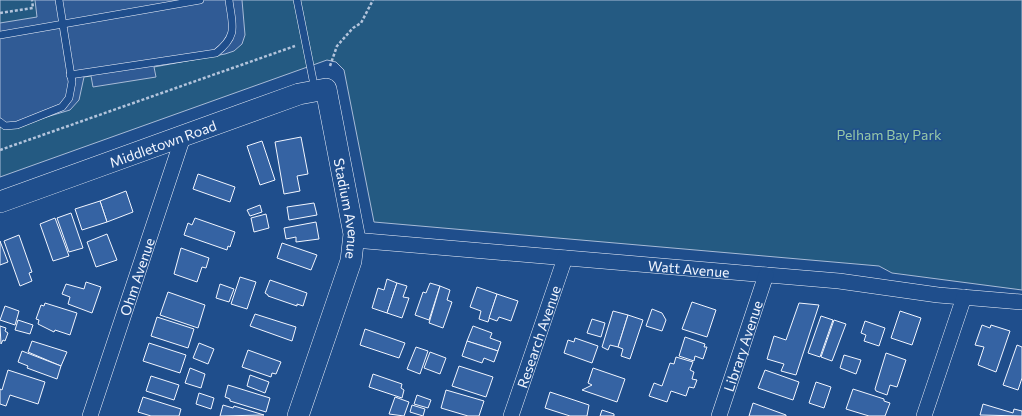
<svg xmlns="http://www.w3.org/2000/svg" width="1022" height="416" font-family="Commissioner,sans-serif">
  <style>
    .green { fill: #245a82; stroke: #a8bbd7 }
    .parking { fill: #305b95; stroke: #a8bbd7 }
    .building { fill: #3563a3; stroke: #f2f6ff }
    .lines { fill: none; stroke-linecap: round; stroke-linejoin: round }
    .lane-casing { stroke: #f2f6ff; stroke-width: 8 }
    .street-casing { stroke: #f2f6ff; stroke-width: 16 }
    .secondary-casing { stroke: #f2f6ff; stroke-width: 22 }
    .path { stroke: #b3c4dc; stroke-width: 2.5; stroke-dasharray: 3 2; stroke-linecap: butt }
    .lane { stroke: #1f4e8c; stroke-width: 7 }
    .street { stroke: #1f4e8c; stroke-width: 15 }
    .secondary { stroke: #1f4e8c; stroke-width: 21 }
    .labels { text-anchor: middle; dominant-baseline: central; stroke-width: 3; stroke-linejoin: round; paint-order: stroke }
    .park-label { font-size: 14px; fill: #97c8a6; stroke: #1f4e8c }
    .street-label { font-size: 14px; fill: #f2f6ff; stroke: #1f4e8c }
  </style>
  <rect width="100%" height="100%" fill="#1f4e8c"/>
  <path class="green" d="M0 0H1022V290L892 273 879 266 374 222 344 70 336 62 327 60 0 177Z"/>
  <path class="parking" d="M35 0H242L245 35 242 44 234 51 225 54 154 67 156 77 93 87 91 76 84 77 79 100 70 110 6 129 0 127V23L37 17Z"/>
  <g class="building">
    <path d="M301 137 308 174 297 176 300 191 284 194 275 142Z"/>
    <path d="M262 141 275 180 260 185 247 146Z"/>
    <path d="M198 174 235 187 230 202 193 189Z"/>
    <path d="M126 191 133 212 107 222 100 201Z"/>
    <path d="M100 201 107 222 82 230 75 209Z"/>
    <path d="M314 203 317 215 289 220 287 207Z"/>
    <path d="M260 205 262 212 250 216 247 210Z"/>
    <path d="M71 213 83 248 69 252 57 218Z"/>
    <path d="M266 214 269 228 254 232 251 218Z"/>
    <path d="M55 218 69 256 53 261 40 224Z"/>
    <path d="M195 218 235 232 230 247 228 246 227 250 184 235 188 223 192 225Z"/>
    <path d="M316 222 319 239 296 242V237L286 239 284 228Z"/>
    <path d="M107 234 117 260 96 267 87 242Z"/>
    <path d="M19 235 32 272 29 273 32 281 20 286 4 241Z"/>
    <path d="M0 241 8 262 0 265Z"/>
    <path d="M282 243 317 255 311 270 277 258Z"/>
    <path d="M181 248 209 258 206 268 202 267 197 282 174 274Z"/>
    <path d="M240 277 256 282 247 309 231 304Z"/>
    <path d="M387 279 397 283 387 313 372 308 378 288 384 290Z"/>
    <path d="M270 280 307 293 303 306 297 304V306L268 296V295L265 293Z"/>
    <path d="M86 282 101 287 92 313 68 304 70 297 62 294 66 284 84 289Z"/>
    <path d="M397 283 407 286 403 297 409 298 402 318 387 313Z"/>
    <path d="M430 283 440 286 429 320 415 315 423 292 426 293Z"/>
    <path d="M220 284 234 289 229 302 216 298Z"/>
    <path d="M440 286 450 290 447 300 452 302 443 328 429 323Z"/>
    <path d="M477 287 497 294 488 322 479 319 481 311 470 307Z"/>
    <path d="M168 292 205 305 198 328 160 315Z"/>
    <path d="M497 294 518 301 511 321 499 317 497 321 489 318Z"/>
    <path d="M692 302 716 310 707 337 682 329Z"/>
    <path d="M45 303 77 313 70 335 55 330 54 332 38 324 39 320 36 319 41 305 44 306Z"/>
    <path d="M799 303 819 305 796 375 781 371 784 364 767 359 774 336 786 340Z"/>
    <path d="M5 306 19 311 15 325 0 320Z"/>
    <path d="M652 309 662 313 666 320 662 331 646 326Z"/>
    <path d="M613 311 628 315 618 347 610 345 608 350 602 347Z"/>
    <path d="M900 311 921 318 912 345 891 338Z"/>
    <path d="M255 314 296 327 292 341 250 326Z"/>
    <path d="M628 315 643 320 630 359 621 356 623 349 618 347Z"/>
    <path d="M821 316 833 320 820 357 808 353Z"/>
    <path d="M157 317 194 329 188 348 151 336Z"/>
    <path d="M592 319 605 323 601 337 587 333Z"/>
    <path d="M18 320 33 325 30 334 15 330Z"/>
    <path d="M834 320 846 324 832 361 821 357Z"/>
    <path d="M865 321 885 328 879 346 864 341 866 335 861 333Z"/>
    <path d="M982 325 990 328 991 325 1010 331 996 372 978 365 984 347 975 345Z"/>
    <path d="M0 326 6 328 5 331 8 333 5 341 3 340 1 344Z"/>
    <path d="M473 326 492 333 490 338 501 342 498 351 467 341Z"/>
    <path d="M365 329 405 343 399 358 360 345Z"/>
    <path d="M685 337 705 344 704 347H707L703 359 695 356 694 361 679 356Z"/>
    <path d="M575 338 598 346 592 363 564 353 568 340 574 342Z"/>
    <path d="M32 341 67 352 61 366 28 352Z"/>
    <path d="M467 341 498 351 494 362 484 358 482 363 462 356Z"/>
    <path d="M149 343 186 355 180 373 143 361Z"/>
    <path d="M199 343 214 349 208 364 193 358Z"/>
    <path d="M1017 345 1022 347V378L1018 390 1003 385Z"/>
    <path d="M416 347 428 351 420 374 407 369Z"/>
    <path d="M248 350 281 362 276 374 272 373 271 377 242 367Z"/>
    <path d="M22 351 61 366 57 379 27 368 28 366 18 362Z"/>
    <path d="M430 352 446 358 440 374 424 368Z"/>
    <path d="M886 353 906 360 897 387 890 385 887 395 876 391 875 389Z"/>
    <path d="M844 355 861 360 856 374 840 368Z"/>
    <path d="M676 357 693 362 690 370 694 372 692 379 697 380 694 388 689 387 686 396 671 391 667 402 649 396 654 383 662 386 670 363 674 364Z"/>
    <path d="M459 366 493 377 486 397 452 386Z"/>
    <path d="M190 368 205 374 201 388 185 383Z"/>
    <path d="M593 368 625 379 617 402 582 390 592 385 588 383Z"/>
    <path d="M8 370 45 382 38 404 10 395 6 406 0 404V389L2 390Z"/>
    <path d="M765 370 799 382 793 400 758 388Z"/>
    <path d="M373 374 402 384 401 388 404 390 402 398 369 387Z"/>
    <path d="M250 375 269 382 265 393 247 386Z"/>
    <path d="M151 376 179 385 174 400 146 391Z"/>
    <path d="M816 382 831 387 824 408 809 403Z"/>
    <path d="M228 385 270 398 266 412 230 401V399L225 397Z"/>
    <path d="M853 389 884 399V401L890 403 885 416H869L846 409Z"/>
    <path d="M446 390 484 401 479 416H468L441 408Z"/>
    <path d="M550 392 589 405 587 416H570L545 408Z"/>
    <path d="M199 393 214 398 211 409 196 404Z"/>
    <path d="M417 395 431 400 428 408 414 404Z"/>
    <path d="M143 397 181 409 179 416H151L138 412Z"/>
    <path d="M395 397 409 402 404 416 389 414Z"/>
    <path d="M753 403 786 415V416H749Z"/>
    <path d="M983 404 1013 413 1014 409 1022 411V416L980 415Z"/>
    <path d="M223 405 233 408 234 406 264 415 220 416Z"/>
    <path d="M412 405 425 409 423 416 410 412Z"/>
    <path d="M602 410 614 414V416H600Z"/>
  </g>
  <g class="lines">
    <g class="lane-casing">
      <g id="lane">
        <path d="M297 0 315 90"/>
        <path d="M0 35 200 0"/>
        <path d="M70 75 216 53C239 35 232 25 229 0"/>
        <path d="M0 122 5 126 17 125 62 107 69 98 72 82 59 0"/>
      </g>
    </g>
    <g class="street-casing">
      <g id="street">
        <path id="s1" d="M354 240 839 281 938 295 1022 302"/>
        <path id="s2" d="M90 416 183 137"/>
        <path id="s3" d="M511 416 565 258"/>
        <path id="s4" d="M719 416 766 275"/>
        <path d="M924 416 964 297"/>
      </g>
    </g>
    <g class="secondary-casing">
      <g id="secondary">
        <path id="s5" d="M0 202 299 94 326 89 354 234 351 261 298 416"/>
      </g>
    </g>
    <g class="path">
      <path d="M0 13 33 8 32 0"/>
      <path d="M330 66 337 46 353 28 361 23 373 0"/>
      <path d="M0 150 295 46"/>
    </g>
    <use href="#lane" class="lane"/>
    <use href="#street" class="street"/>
    <use href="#secondary" class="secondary"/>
  </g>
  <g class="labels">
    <g class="park-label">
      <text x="889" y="134">Pelham Bay Park</text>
    </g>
    <g class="street-label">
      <text stroke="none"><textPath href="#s5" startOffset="173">Middletown Road</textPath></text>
      <text stroke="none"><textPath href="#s5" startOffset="467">Stadium Avenue</textPath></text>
      <text stroke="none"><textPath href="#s1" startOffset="336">Watt Avenue</textPath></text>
      <text stroke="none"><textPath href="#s2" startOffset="147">Ohm Avenue</textPath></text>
      <text stroke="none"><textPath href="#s3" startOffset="84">Research Avenue</textPath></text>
      <text stroke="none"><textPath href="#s4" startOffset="74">Library Avenue</textPath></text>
    </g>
  </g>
</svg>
